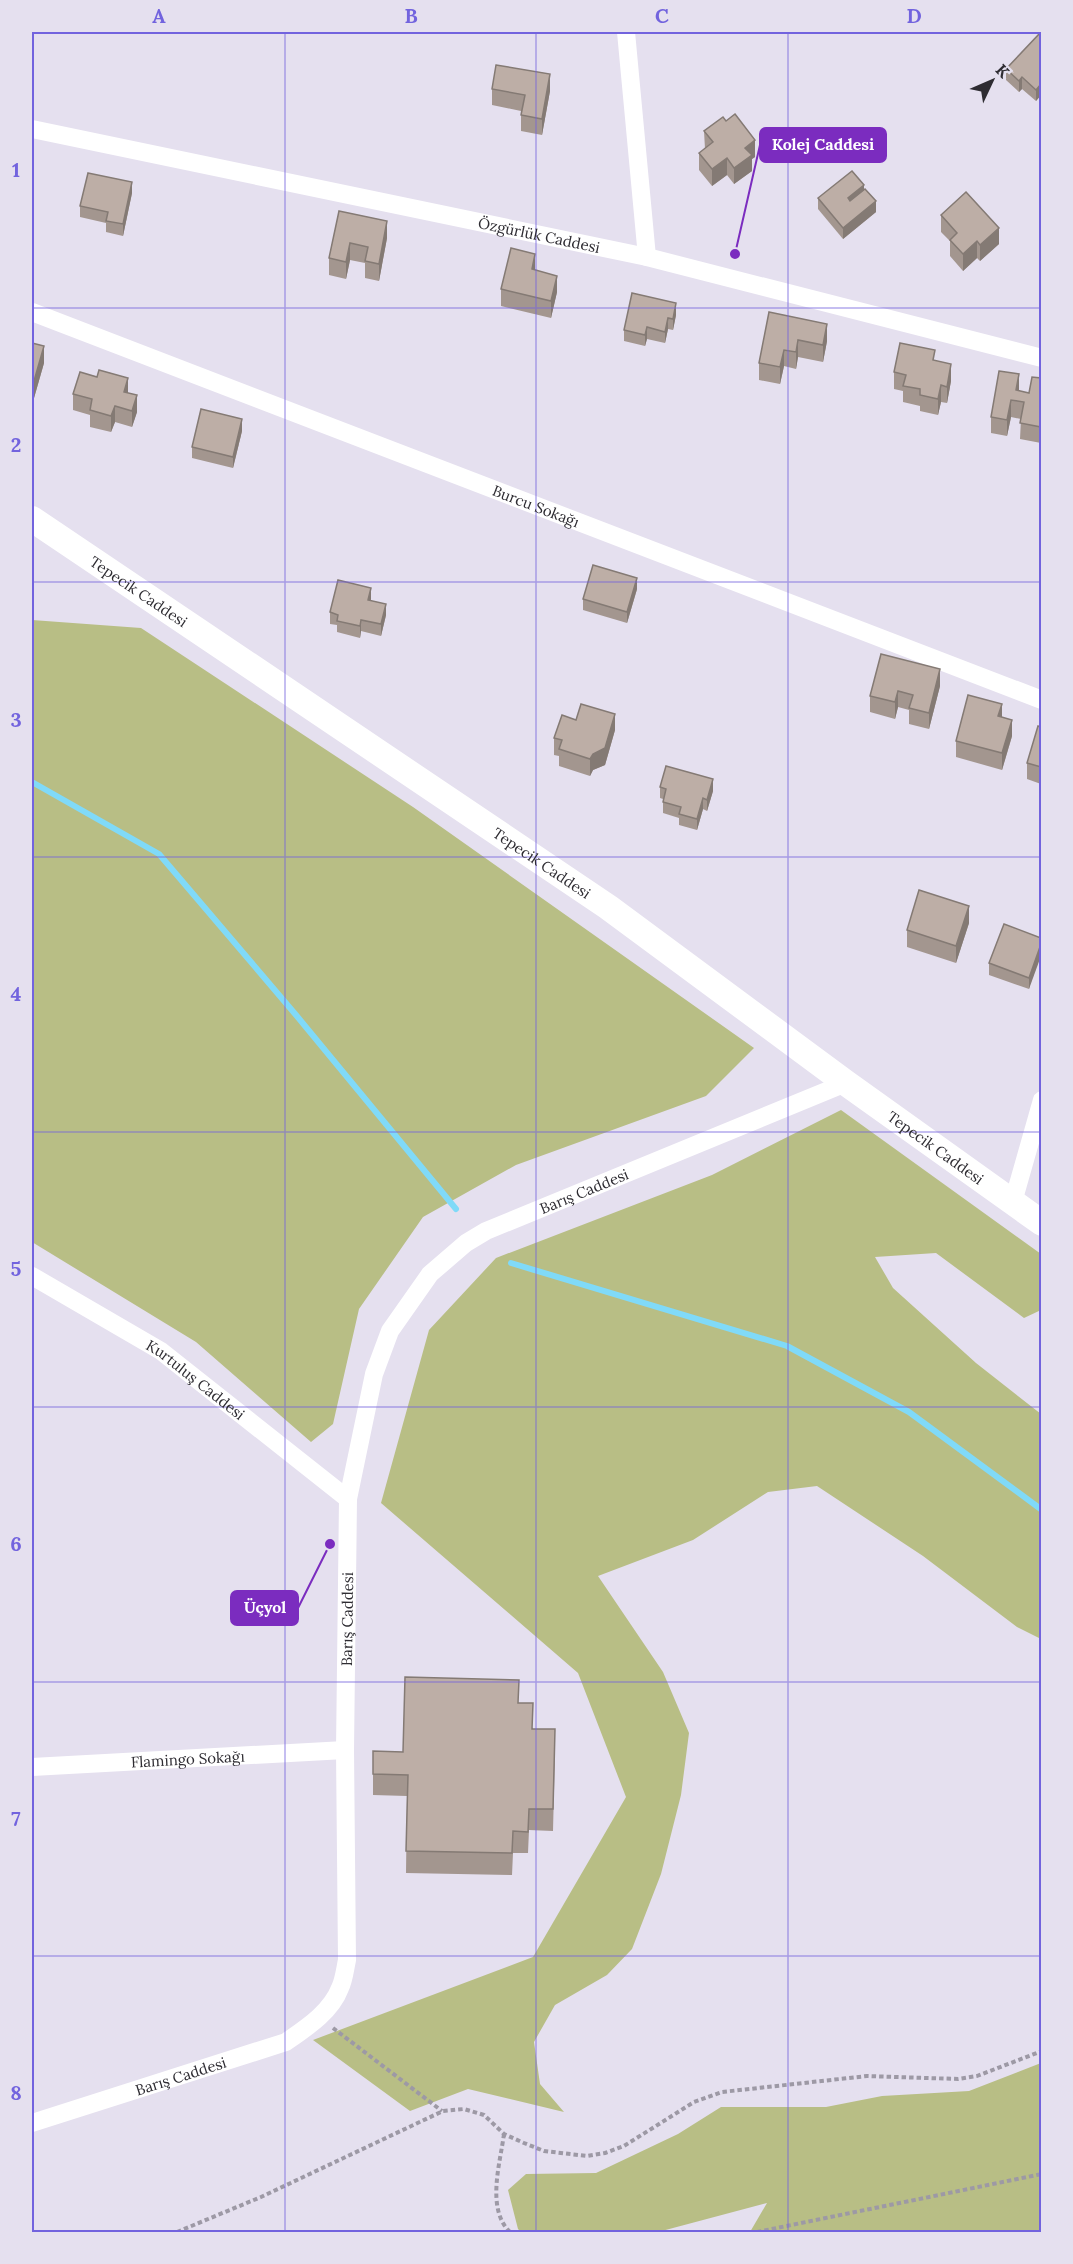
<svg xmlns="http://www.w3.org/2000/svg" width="1073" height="2264" font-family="Lora,serif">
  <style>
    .green { fill: #b8be85 }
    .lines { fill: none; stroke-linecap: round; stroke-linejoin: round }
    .stream { stroke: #80daf8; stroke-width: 6 }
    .path { stroke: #9d99a5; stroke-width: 4; stroke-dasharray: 4.5 3; stroke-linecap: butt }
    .street { stroke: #fff; stroke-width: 18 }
    .secondary { stroke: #fff; stroke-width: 26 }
    .wall { fill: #a3968f }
    .shaded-wall { fill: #847a74 }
    .building { fill: #bdaea6; stroke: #847a74; stroke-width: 1.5 }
    .grid { fill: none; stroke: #7263de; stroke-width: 1.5; stroke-opacity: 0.55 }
    .labels { text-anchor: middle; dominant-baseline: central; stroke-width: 4.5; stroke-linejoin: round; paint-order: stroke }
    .street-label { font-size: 15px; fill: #2e2c32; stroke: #e5e0ef }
    .leader { fill: none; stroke: #7b2cbf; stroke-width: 2 }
    .callout-dot { fill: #7b2cbf; stroke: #e5e0ef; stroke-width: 2 }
    .callout { fill: #7b2cbf; stroke: #7b2cbf; stroke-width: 2 }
    .callout-label { font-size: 16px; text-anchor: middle; font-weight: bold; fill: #fff }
    .neatline { fill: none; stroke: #7263de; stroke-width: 2 }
    .grid-label { font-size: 20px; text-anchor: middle; font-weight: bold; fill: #7263de }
  </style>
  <rect width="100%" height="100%" fill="#e5e0ef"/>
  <g class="green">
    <path d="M32 620 141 628 413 807 754 1048 706 1096 516 1165 423 1217 359 1309 333 1424 311 1442 196 1342 32 1242Z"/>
    <path d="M841 1110 1041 1254V1310L1024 1318 936 1253 875 1257 893 1288 976 1363 1041 1414V1639L1017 1627 923 1556 817 1486 768 1492 693 1540 598 1576 663 1672 689 1733 681 1795 661 1874 632 1949 607 1975 555 2005 534 2042 540 2084 564 2112 468 2089 410 2111 313 2040 533 1957 626 1797 578 1673 381 1503 429 1330 496 1258 712 1175Z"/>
    <path d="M1041 2063V2232H750L767 2203 658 2232H521L518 2229 508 2190 526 2174 596 2173 678 2134 721 2107H826L882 2096 969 2091Z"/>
  </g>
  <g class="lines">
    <g class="stream">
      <path d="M32 782 159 854 296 1015 456 1209"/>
      <path d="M511 1263 787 1346 909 1412 1042 1510"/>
    </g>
    <g class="path">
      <path d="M333 2028 442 2111"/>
      <path d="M504 2134C500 2164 486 2209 510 2232"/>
      <path d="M177 2232 261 2197 443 2111 464 2109 484 2115 504 2134 524 2143 544 2151 587 2156 605 2153 624 2146 694 2102 722 2092 867 2076 958 2079 977 2076 1042 2051"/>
      <path d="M757 2232 1042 2174"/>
    </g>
    <g class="street">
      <path d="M626 32 647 257"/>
      <path id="s1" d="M32 129 647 257 1042 358"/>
      <path id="s2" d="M32 312 1042 700"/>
      <path d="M1013 1202 1042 1100"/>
      <path id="s3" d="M32 1276 161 1351 348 1499"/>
      <path id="s4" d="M32 1767 345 1750"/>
      <path id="s5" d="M32 2123 286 2042C306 2028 331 2012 340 1988 344 1980 345 1969 347 1960L345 1750 348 1499 374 1374 390 1331 430 1274 466 1243 486 1231 846 1083"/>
    </g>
    <path class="secondary" id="s6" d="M32 519 608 907 846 1083 1042 1223"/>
  </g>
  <g class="wall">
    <path d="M1041 32V95L1036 101 1022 89 1019 92 1006 80V69Z"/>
    <path d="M492 89 550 91 542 135 521 131V111L492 105Z"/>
    <path d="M704 131 755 157 752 159V171L734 184 727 175 712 186 699 170V153L705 149Z"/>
    <path d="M864 190 876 212 843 239 818 209V198Z"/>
    <path d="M132 193 123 236 106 232V223L80 217V206Z"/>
    <path d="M339 211 387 238 379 281 365 278V263L350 260 346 279 329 275V258Z"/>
    <path d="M941 215 999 244 980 261 977 258 963 271 950 256V241L941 232Z"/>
    <path d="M535 270 557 292 551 318 501 306V289Z"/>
    <path d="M769 312 827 341 823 362 798 357 796 369 784 366 780 384 759 380V363Z"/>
    <path d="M676 315 673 330 668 329 665 343 647 339 645 346 624 341V330Z"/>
    <path d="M32 343 44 363 34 398 32 397Z"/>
    <path d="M935 361 951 381 947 403 941 402 938 415 920 411V406L903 402V391L894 389V372Z"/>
    <path d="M1041 378V443L1020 439 1021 419 1011 417 1007 436 991 433V417L1019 391 1029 393Z"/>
    <path d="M128 393 137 412 132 427 115 422 111 432 90 427V415L73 410V394Z"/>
    <path d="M242 431 233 468 192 458V447Z"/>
    <path d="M637 589 627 623 583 610V599Z"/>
    <path d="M371 599V601L386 615 381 636 361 631 360 638 337 632V625L330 624V612Z"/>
    <path d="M881 654 940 686 929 729 909 724V710L898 707 895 719 870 712V696Z"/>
    <path d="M1002 717 1012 736 1002 770 956 757V741Z"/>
    <path d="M576 720 615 730 605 765 593 770 590 776 559 766V756L554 755V738Z"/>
    <path d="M1041 727V784L1027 779V763Z"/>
    <path d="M660 787 713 791 707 811 703 809 697 830 679 825V818L663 813V799L660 798Z"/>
    <path d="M969 923 956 963 907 947V930Z"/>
    <path d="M1041 938 1029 989 989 975V963Z"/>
    <path d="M519 1703 533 1729 555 1751 553 1831 529 1830 528 1853H513L512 1875 406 1873 407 1796 373 1795V1751L403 1752Z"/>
  </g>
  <g class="shaded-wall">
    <path d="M550 74V91L542 135V119Z"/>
    <path d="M1022 77V89L1019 92V81Z"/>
    <path d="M1041 84V95L1036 101V90Z"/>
    <path d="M755 140V157L752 159V171L734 184V168L745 148Z"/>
    <path d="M727 158V175L712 186V169Z"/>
    <path d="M132 182V193L123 236V224Z"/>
    <path d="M864 185V197L848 209V198Z"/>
    <path d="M876 201V212L843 239V228Z"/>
    <path d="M387 221V238L379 281V264Z"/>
    <path d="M999 228V244L980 261V245Z"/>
    <path d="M977 241V258L963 271V254Z"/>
    <path d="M350 243V260L346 279V262Z"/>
    <path d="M535 254V271L532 269Z"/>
    <path d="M557 276V292L551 318V301Z"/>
    <path d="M676 303V315L673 330V319Z"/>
    <path d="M668 318V329L665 343V332Z"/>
    <path d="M827 324V341L823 362V345Z"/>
    <path d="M647 327V339L645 346V335Z"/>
    <path d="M798 340V357L796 369V352Z"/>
    <path d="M44 346V363L34 398V381Z"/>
    <path d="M784 350V366L780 384V367Z"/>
    <path d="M951 364V381L947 403V387Z"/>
    <path d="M1019 374V391L1016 390Z"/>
    <path d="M128 378V395L124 392Z"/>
    <path d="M941 385V402L938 415V399Z"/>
    <path d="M137 395V412L132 427V411Z"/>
    <path d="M1011 400V417L1007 436V420Z"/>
    <path d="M115 406V422L111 432V416Z"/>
    <path d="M242 419V431L233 468V457Z"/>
    <path d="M637 578V589L627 623V612Z"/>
    <path d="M371 588V599L368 611V600Z"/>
    <path d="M386 604V615L381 636V624Z"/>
    <path d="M361 620V631L360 638V626Z"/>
    <path d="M940 669V686L929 729V713Z"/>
    <path d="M898 691V707L895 719V702Z"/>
    <path d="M1002 704V721L998 716Z"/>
    <path d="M615 714V730L605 765 593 770 590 776V759Z"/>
    <path d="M1012 720V736L1002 770V753Z"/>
    <path d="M713 779V791L707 811V800Z"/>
    <path d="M703 798V809L697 830V819Z"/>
    <path d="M969 906V923L956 963V946Z"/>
    <path d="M1041 944V956L1029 989V978Z"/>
  </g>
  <g class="building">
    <path d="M1041 32V84L1036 90 1022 77 1019 81 1006 69Z"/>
    <path d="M496 65 550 74 542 119 521 115 525 95 492 89Z"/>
    <path d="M735 114 755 140 745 148 752 155 734 168 727 158 712 169 699 153 713 142 704 131 723 117 726 121Z"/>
    <path d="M852 171 864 185 848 198 850 201 865 189 876 201 843 228 818 198Z"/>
    <path d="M88 173 132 182 123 224 106 221 108 212 80 206Z"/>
    <path d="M966 192 999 228 980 245 977 241 963 254 950 240 957 233 941 215Z"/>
    <path d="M339 211 387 221 379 264 365 261 368 247 350 243 346 262 329 258Z"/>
    <path d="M511 248 535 254 532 269 557 276 551 301 501 289Z"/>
    <path d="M632 293 676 303 673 319 668 318 665 332 647 327 645 335 624 330Z"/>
    <path d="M769 312 827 324 823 345 798 340 796 352 784 350 780 367 759 363Z"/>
    <path d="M32 343 44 346 34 381 32 380Z"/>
    <path d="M900 343 935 350 933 360 951 364 947 387 941 385 938 399 920 395V389L903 386 906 375 894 372Z"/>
    <path d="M99 370 128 378 124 392 137 395 132 411 115 406 111 416 90 410 92 399 73 394 80 372 97 377Z"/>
    <path d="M999 371 1019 374 1016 390 1029 393 1032 377 1041 378V427L1020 423 1024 402 1011 400 1007 420 991 417Z"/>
    <path d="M201 409 242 419 233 457 192 447Z"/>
    <path d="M593 565 637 578 627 612 583 599Z"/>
    <path d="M338 580 371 588 368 600 386 604 381 624 361 620 360 626 337 621 338 615 330 612Z"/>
    <path d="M881 654 940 669 929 713 909 708 913 695 898 691 895 702 870 696Z"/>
    <path d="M968 695 1002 704 998 716 1012 720 1002 753 956 741Z"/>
    <path d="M581 704 615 714 605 748 593 754 590 759 559 749 562 740 554 738 562 715 576 720Z"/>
    <path d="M1038 726 1041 727V767L1027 763Z"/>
    <path d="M666 766 713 779 707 800 703 798 697 819 679 814 681 807 663 802 666 789 660 787Z"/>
    <path d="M919 890 969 906 956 946 907 930Z"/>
    <path d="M1004 924 1041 938V944L1029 978 989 963Z"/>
    <path d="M405 1677 519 1680 518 1703H533L532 1729H555L553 1809H529L528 1832 513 1831 512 1853 406 1851 408 1775 373 1774V1751L403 1752Z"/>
  </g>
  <path class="grid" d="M285 32V2232M536 32V2232M788 32V2232M32 308H1042M32 582H1042M32 857H1042M32 1132H1042M32 1407H1042M32 1682H1042M32 1956H1042"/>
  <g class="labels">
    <g class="street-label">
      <text stroke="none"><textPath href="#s1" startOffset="518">Özgürlük Caddesi</textPath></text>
      <text stroke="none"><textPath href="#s2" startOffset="540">Burcu Sokağı</textPath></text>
      <text stroke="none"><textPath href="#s6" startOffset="129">Tepecik Caddesi</textPath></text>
      <text stroke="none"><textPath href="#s6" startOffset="615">Tepecik Caddesi</textPath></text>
      <text stroke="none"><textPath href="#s6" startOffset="1101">Tepecik Caddesi</textPath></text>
      <text stroke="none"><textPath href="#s5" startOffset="1254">Barış Caddesi</textPath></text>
      <text stroke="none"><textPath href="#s3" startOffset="194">Kurtuluş Caddesi</textPath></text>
      <text stroke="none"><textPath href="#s5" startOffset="714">Barış Caddesi</textPath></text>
      <text stroke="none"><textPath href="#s4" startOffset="156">Flamingo Sokağı</textPath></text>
      <text stroke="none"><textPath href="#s5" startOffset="156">Barış Caddesi</textPath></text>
    </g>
  </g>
  <path class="leader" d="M735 254L760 145M330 1544L298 1608"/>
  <g class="callout-dot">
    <circle cx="735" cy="254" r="6"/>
    <circle cx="330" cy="1544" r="6"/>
  </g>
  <g class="callout">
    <rect x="760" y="128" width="126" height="34" rx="6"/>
    <rect x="231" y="1591" width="67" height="34" rx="6"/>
  </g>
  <g class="callout-label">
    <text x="823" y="150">Kolej Caddesi</text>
    <text x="265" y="1613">Üçyol</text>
  </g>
  <rect width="1073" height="2264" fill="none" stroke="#e5e0ef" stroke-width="66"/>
  <g transform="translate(992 81) rotate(46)" stroke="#e5e0ef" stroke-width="4.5" paint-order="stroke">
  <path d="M0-4.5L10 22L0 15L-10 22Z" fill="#2e2c32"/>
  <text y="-9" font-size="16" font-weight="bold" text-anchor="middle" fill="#2e2c32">K</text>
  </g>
  <rect x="33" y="33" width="1007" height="2198" class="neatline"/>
  <g class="grid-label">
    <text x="159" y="23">A</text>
    <text x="411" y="23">B</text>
    <text x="662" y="23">C</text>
    <text x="914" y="23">D</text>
    <text x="16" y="177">1</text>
    <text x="16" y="452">2</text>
    <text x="16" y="727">3</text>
    <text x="16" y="1001">4</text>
    <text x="16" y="1276">5</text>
    <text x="16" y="1551">6</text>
    <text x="16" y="1826">7</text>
    <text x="16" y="2100">8</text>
  </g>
</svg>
